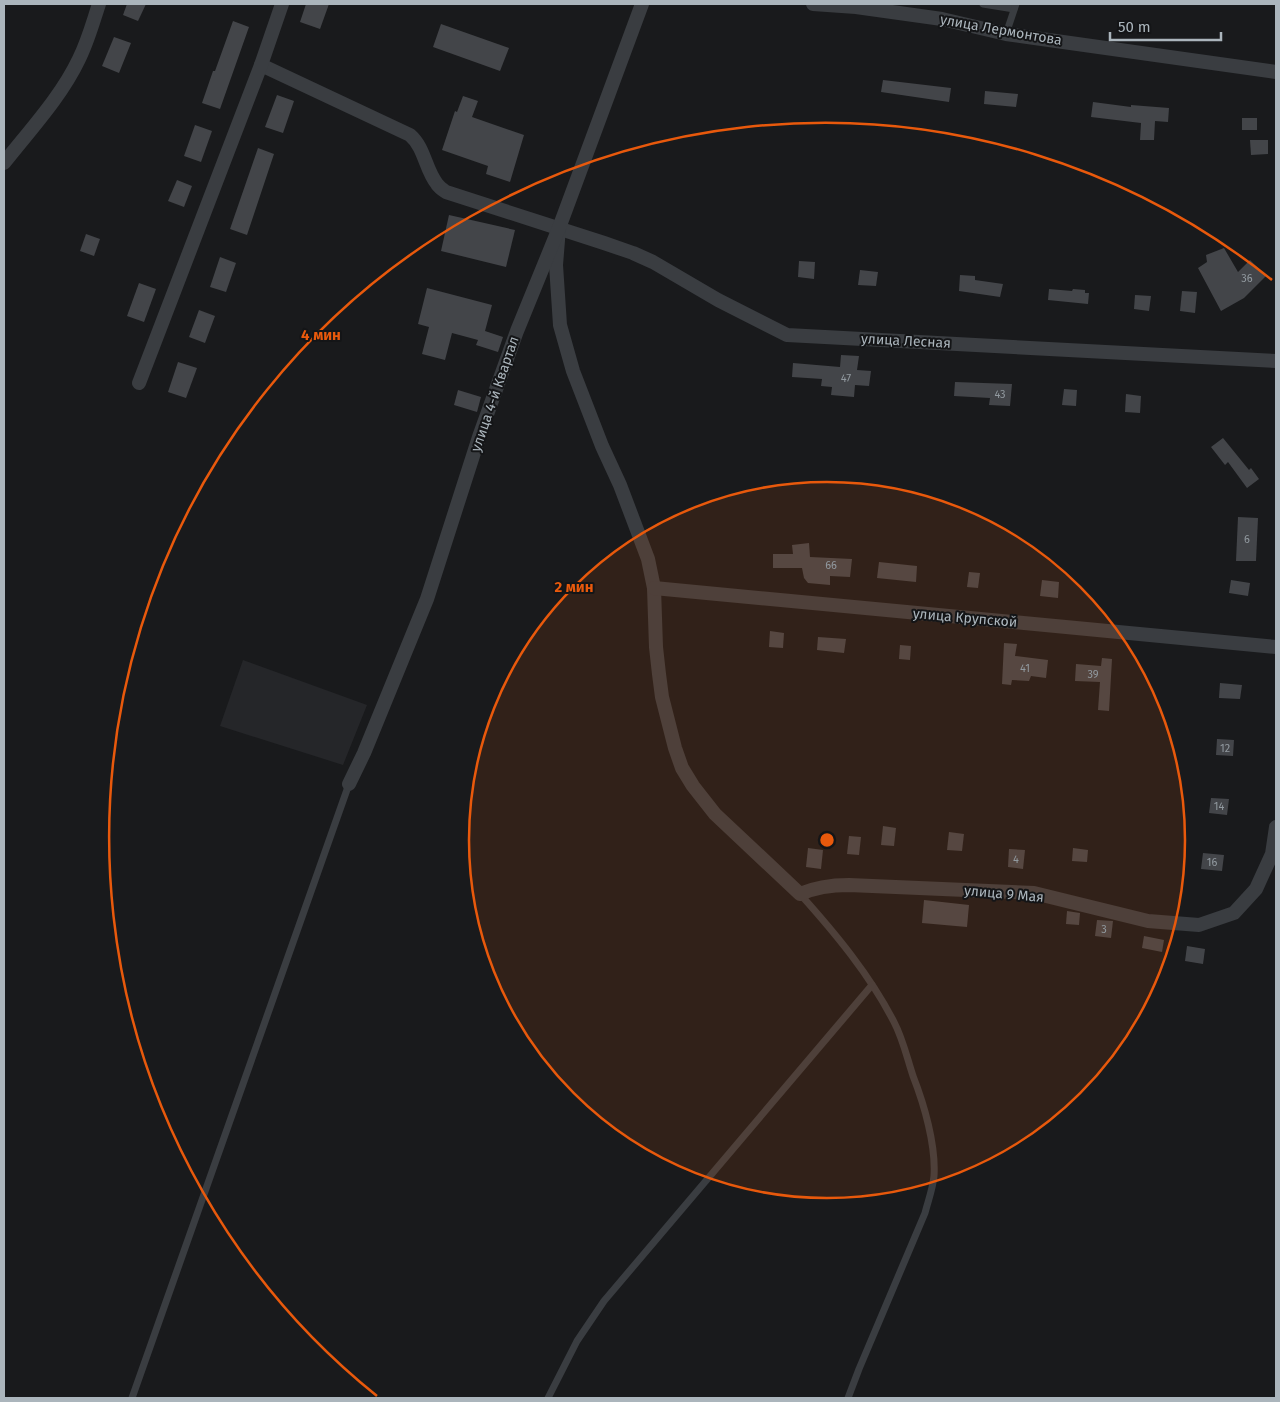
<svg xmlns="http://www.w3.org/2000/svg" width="1280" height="1402" font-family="'Fira Sans',sans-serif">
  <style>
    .built { fill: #252629 }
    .building { fill: #434549 }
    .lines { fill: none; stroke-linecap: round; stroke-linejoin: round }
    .service { stroke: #3a3d41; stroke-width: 7 }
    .minor { stroke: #3a3d41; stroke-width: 14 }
    .ring { fill: none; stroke: #e8590c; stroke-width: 2.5 }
    .labels { text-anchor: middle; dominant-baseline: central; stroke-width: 4; stroke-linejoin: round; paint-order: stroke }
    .number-label { font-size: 11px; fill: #91999f }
    .street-label { font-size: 14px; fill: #abb5bc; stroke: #141517 }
    .centre { fill: #e8590c; stroke: #141517; stroke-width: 2.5 }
    .ring-label { font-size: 15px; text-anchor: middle; font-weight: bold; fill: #e8590c; stroke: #141517; stroke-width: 4; stroke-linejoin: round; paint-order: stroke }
  </style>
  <rect width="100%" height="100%" fill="#191a1c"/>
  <path class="built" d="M243 660 367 705 343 765 220 726Z"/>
  <g class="building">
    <path d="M127 4H146L138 21 123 15Z"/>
    <path d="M306 4H329L320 29 300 22Z"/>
    <path d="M233 21 249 27 220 109 202 103 213 71H215Z"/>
    <path d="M441 24 509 48 500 71 433 47Z"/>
    <path d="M114 37 131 43 119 73 102 66Z"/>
    <path d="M883 80 951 88 949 102 881 92Z"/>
    <path d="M985 91 1018 94 1016 107 984 104Z"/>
    <path d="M277 95 294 101 283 133 265 127Z"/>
    <path d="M463 96 478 101 472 117 524 135 510 182 486 174 488 166 442 150 455 111 457 112Z"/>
    <path d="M1093 102 1131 107V105L1169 108 1168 122 1155 121 1154 140H1140L1141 123 1091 117Z"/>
    <rect x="1242" y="118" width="15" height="12"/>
    <path d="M195 125 212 131 201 162 184 156Z"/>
    <path d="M1250 140H1268V154L1251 155Z"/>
    <path d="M258 148 274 154 247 235 230 229Z"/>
    <path d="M177 180 192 186 184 207 168 201Z"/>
    <path d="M449 215 515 230 506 267 441 251Z"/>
    <path d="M86 234 100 239 94 256 80 251Z"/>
    <path d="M1224 248 1238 272 1250 260 1266 276 1244 298 1221 311 1198 268 1207 262 1206 255Z"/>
    <path d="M220 257 236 263 226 292 210 287Z"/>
    <path d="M799 261 815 262 814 279 798 277Z"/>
    <path d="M860 270 878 272 876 286 858 285Z"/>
    <path d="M960 275 975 276V280L1003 284 1000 297 959 291Z"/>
    <path d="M139 283 156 289 144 322 127 316Z"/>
    <path d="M427 288 492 305 485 331 503 337 498 352 476 345 478 340 452 333 445 360 422 354 429 327 418 324Z"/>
    <path d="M1049 289 1072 291 1073 289 1085 290V293H1089L1088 304 1048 300Z"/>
    <path d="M1182 291 1197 292 1195 313 1180 311Z"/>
    <path d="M1135 295 1151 296 1149 311 1134 309Z"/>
    <path d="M199 310 215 316 205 343 189 337Z"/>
    <path d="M841 355 859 356 857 370 871 371 869 386 855 385 854 397 831 395 832 387 821 386 822 379 792 377 793 363 840 367Z"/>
    <path d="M178 362 197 368 186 398 168 392Z"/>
    <path d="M955 382 1012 384 1010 406 989 405 990 398 954 396Z"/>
    <path d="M1064 389 1077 390 1076 406 1062 405Z"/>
    <path d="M458 390 481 397 477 412 454 405Z"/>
    <path d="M1126 394 1141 396 1140 413 1125 412Z"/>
    <path d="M1223 438 1249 470 1251 468 1259 479 1247 488 1228 462 1225 465 1211 447Z"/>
    <path d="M1238 517 1258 518 1256 561H1236Z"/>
    <path d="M809 543 810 557 852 559 850 577 830 576V585L808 583 804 578 802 568H773V554H793L792 545Z"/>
    <path d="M879 562 917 566 916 582 877 578Z"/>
    <path d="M969 572 980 573 978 588 967 587Z"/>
    <path d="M1042 580 1059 582 1058 598 1040 596Z"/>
    <path d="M1231 580 1250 583 1248 596 1229 593Z"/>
    <path d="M770 631 784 633 783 648 769 647Z"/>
    <path d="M818 637 846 639 844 653 817 650Z"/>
    <path d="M1004 643 1017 644 1015 656 1048 660 1046 678 1031 676 1029 681 1012 680 1011 685 1002 684Z"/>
    <path d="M900 645 911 646 910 660 899 659Z"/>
    <path d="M1102 658 1112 659 1109 711 1098 710 1100 682 1075 681 1076 664 1101 666Z"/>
    <path d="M1220 683 1242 685 1240 699 1219 698Z"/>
    <path d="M1217 739 1234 740 1233 756 1216 755Z"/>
    <path d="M1211 798 1229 799 1227 815 1209 813Z"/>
    <path d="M883 826 896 828 894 846 881 845Z"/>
    <path d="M949 832 964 834 962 851 947 850Z"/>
    <path d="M849 836 861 837 859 855 847 854Z"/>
    <path d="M808 848 823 850 821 869 806 867Z"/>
    <path d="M1073 848 1088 850 1087 862 1072 861Z"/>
    <path d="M1009 849 1025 850 1023 869 1008 867Z"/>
    <path d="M1203 853 1224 855 1222 871 1201 869Z"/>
    <path d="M924 900 969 905 967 927 922 923Z"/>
    <path d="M1067 911 1080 913 1079 925 1066 924Z"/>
    <path d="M1097 920 1113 921 1111 938 1095 936Z"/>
    <path d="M1144 936 1164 940 1162 952 1142 948Z"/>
    <path d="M1187 946 1205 949 1203 964 1185 961Z"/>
  </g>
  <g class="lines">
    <g class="service">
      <path d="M983 4 1014 9"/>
      <path d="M1006 34 1016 4"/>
      <path d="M800 894C835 933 870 975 894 1022 903 1039 907 1058 913 1076 924 1104 936 1145 934 1176 933 1188 928 1201 925 1213L859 1369 848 1398"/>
      <path d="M132 1398 349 784"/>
      <path d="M548 1398 577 1341 604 1301 872 985"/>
    </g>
    <g class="minor">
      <path d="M813 4 856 7 942 19 1006 34 1276 72"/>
      <path d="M261 65 410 135C425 148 425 169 437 184 439 187 443 190 446 192L604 243 633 253 653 262 718 300 787 335 1276 361"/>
      <path d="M4 163C30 130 61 97 79 59 88 41 93 22 99 4"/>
      <path d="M559 228 556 265 560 325 573 371 602 446 620 485 648 559 654 588 656 647 659 674 662 697 675 748 682 768 693 786 715 814 800 894C816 887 831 885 849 885L1034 893 1148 921 1199 925 1234 913 1256 889 1272 854 1276 827"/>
      <path d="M139 383 261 65 282 4"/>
      <path d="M654 588 1276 647"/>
      <path d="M349 784 364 753 427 599 480 434 517 331 559 228 642 4"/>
    </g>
  </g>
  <circle cx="827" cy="840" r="358" fill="#e8590c" fill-opacity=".12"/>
  <g class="ring">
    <circle cx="827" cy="840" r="358"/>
    <path d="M377 1396A715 715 0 0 1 1272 280"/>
  </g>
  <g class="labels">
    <g class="number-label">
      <text x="1247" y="278">36</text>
      <text x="846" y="378">47</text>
      <text x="1000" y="394">43</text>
      <text x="1247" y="539">6</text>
      <text x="831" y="565">66</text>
      <text x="1025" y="668">41</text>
      <text x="1093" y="674">39</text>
      <text x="1225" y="748">12</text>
      <text x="1219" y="806">14</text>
      <text x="1016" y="859">4</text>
      <text x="1212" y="862">16</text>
      <text x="1104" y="929">3</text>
    </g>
    <g class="street-label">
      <text transform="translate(1001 30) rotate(10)">улица Лермонтова</text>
      <text transform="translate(906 341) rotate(3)">улица Лесная</text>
      <text transform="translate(495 394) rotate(-71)">улица 4-й Квартал</text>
      <text transform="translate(965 618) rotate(5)">улица Крупской</text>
      <text transform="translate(1004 894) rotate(5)">улица 9 Мая</text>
    </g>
  </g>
  <circle cx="827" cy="840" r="8" class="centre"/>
  <g class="ring-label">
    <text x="321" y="340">4 мин</text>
    <text x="574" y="592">2 мин</text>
  </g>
  <rect width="1280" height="1402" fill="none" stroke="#abb5bc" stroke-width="10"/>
  <path d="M1110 32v8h111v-8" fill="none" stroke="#abb5bc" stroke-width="2.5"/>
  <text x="1118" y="32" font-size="15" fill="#abb5bc" stroke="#141517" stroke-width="4" paint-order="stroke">50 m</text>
</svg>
